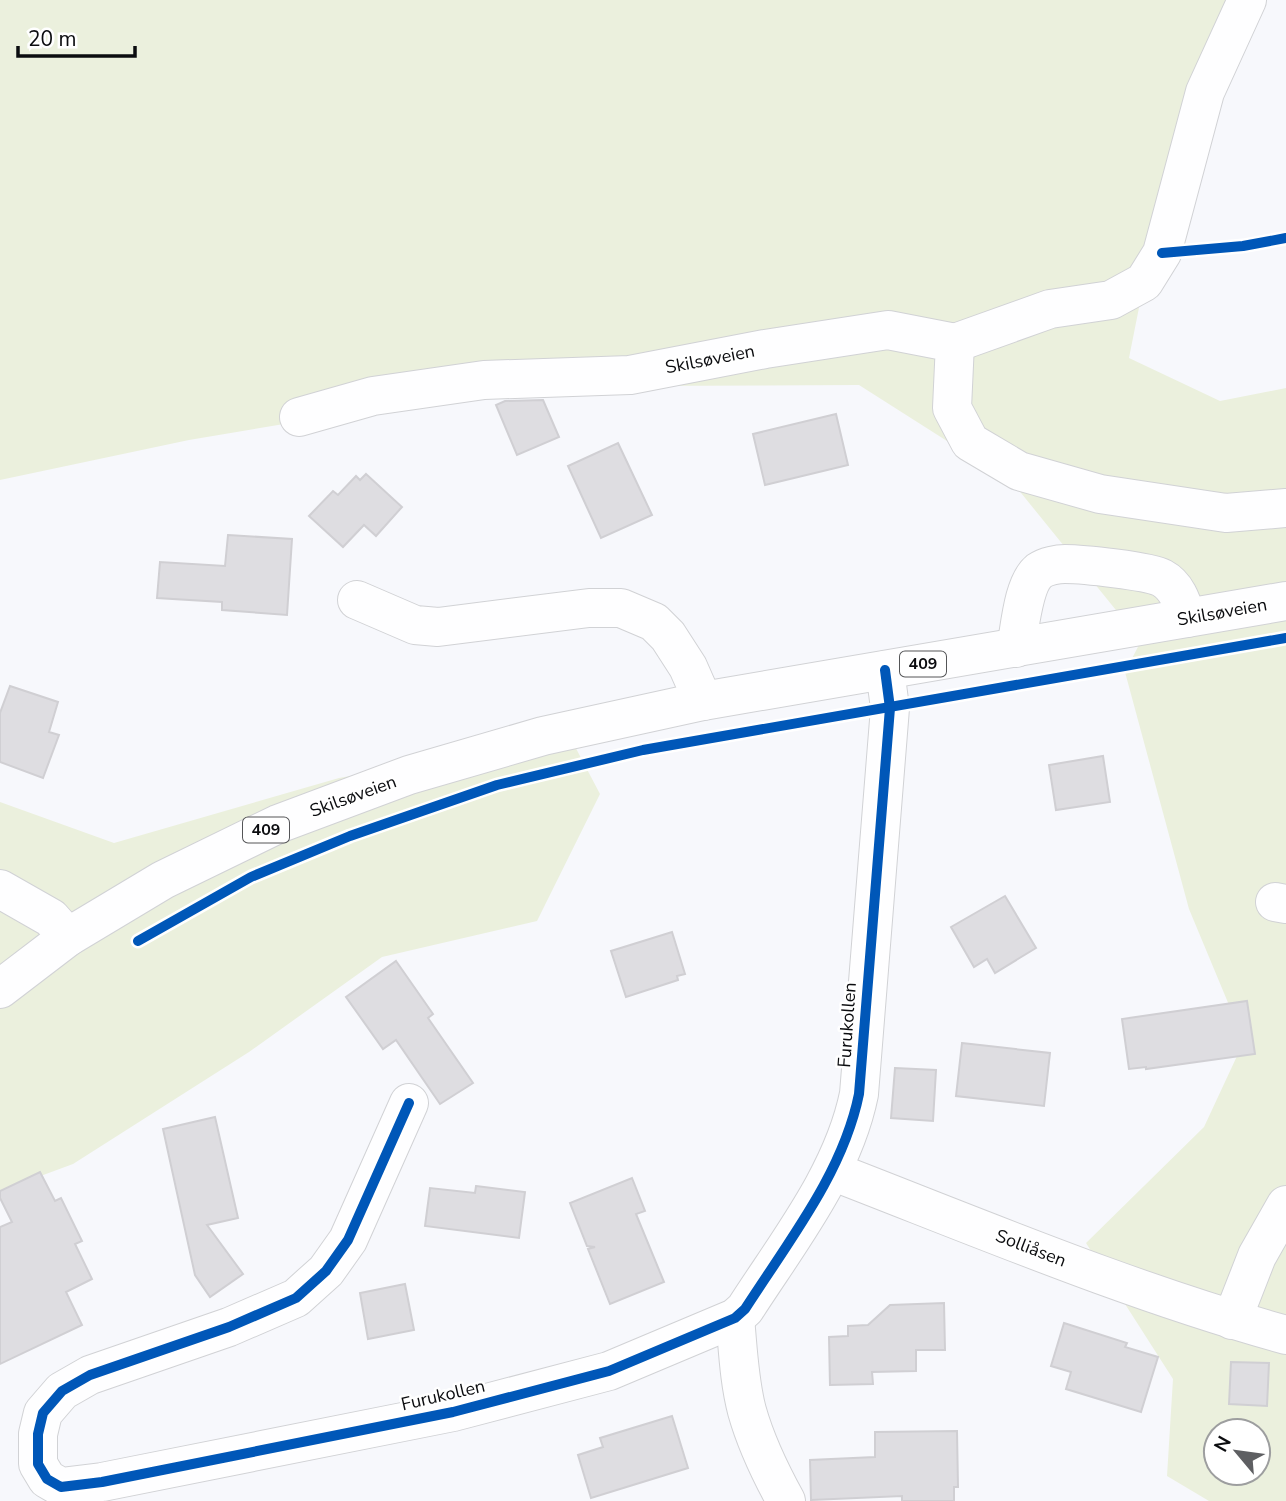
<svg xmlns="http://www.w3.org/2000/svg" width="1286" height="1501" font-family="'Nunito Sans',sans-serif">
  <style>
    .green { fill: #ebf0dd; fill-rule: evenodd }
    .building { fill: #dedde1; stroke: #d0cfd3; stroke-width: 2 }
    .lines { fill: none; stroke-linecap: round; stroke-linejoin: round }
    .minor-casing { stroke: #d1d2d5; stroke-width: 40 }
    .major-casing { stroke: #d1d2d5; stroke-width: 40 }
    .minor { stroke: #fefeff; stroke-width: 38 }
    .major { stroke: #fefeff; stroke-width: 38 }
    .cycleway-casing { stroke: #fff; stroke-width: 15 }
    .cycleway { stroke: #0057b8; stroke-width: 10 }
    .labels { text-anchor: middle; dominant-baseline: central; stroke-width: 5; stroke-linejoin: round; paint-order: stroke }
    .shield { fill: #fff; stroke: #545557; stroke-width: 2 }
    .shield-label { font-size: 16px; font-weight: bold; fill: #0b0c0f }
    .street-label { font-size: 18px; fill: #0b0c0f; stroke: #fff }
  </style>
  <rect width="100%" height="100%" fill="#f7f8fc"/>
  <g class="green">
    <path d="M0 0H1244L1159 207 1129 358 1220 401 1286 388V1501H1209L1167 1476 1173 1379 1086 1243 1204 1127 1244 1041 1189 909 1125 672 1141 641 1013 483 859 385 629 386 404 404 189 440 0 480ZM1216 1431H1258V1473H1216Z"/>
    <path d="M570 737 600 794 537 921 382 957 249 1052 73 1164 0 1191V802L114 843 339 778Z"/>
  </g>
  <g class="building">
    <path d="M543 400 559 437 517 455 496 405 505 401Z"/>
    <path d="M836 414 848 465 765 485 753 434Z"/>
    <path d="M618 443 652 515 601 538 568 466Z"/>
    <path d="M366 474 402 507 376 536 364 525 343 547 309 516 333 491 338 495 356 476 360 480Z"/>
    <path d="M228 535 292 539 287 615 222 610V602L157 598 160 562 225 566Z"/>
    <path d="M10 686 58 702 49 732 59 735 43 778 0 762V713Z"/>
    <path d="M1103 756 1110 802 1056 810 1049 765Z"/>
    <path d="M1005 896 1036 948 995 973 987 959 974 967 951 927Z"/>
    <path d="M672 932 685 974 677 976 678 980 626 997 611 951Z"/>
    <path d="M396 961 433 1014 428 1018 473 1083 440 1104 396 1040 383 1049 346 997Z"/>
    <path d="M1247 1001 1255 1054 1146 1069V1067L1129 1069 1122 1019Z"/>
    <path d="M962 1043 1050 1053 1044 1106 956 1096Z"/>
    <path d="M895 1068 936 1070 933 1121 891 1118Z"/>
    <path d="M215 1117 238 1218 207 1225 243 1274 210 1297 195 1275 163 1129Z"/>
    <path d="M40 1172 55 1201 61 1198 82 1241 75 1244 92 1279 66 1292 82 1325 0 1364V1227L12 1222 0 1198V1191Z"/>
    <path d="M632 1178 645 1211 636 1214 664 1282 610 1304 588 1249 595 1247 587 1246 570 1203Z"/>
    <path d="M476 1186 525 1192 519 1238 425 1226 430 1188 475 1193Z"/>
    <path d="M405 1284 414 1330 368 1339 360 1293Z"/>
    <path d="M944 1303 945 1350H916V1371L872 1372 873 1384 830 1385 829 1337 848 1336V1326L868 1325 890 1305Z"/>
    <path d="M1064 1323 1127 1343 1125 1347 1158 1357 1141 1412 1066 1389 1071 1372 1051 1366Z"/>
    <path d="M1231 1362 1269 1363 1267 1406 1229 1404Z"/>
    <path d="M672 1416 688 1468 591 1498 578 1455 603 1447 600 1438Z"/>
    <path d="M957 1431 958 1487H954V1501H902V1496L811 1500 810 1460 875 1457V1432Z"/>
  </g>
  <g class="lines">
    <g class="minor-casing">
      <g id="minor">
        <path d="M955 343 1050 309 1111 300 1144 282 1162 253 1205 92 1247 0"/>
        <path d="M299 417 373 396 484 380 630 375 765 349 888 330 955 343 952 408 970 442 1019 471 1100 494 1226 513 1286 508"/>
        <path d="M357 600 415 625 438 627 589 608H621L654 622 668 636 688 667 703 701"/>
        <path d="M1016 648C1020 628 1023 584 1039 571 1046 566 1058 564 1065 564 1082 564 1149 571 1162 578 1177 586 1182 603 1187 618"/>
        <path d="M1275 902 1286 904"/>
        <path d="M409 1103 348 1240 326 1271 296 1298 229 1327 90 1375 62 1391 43 1413 38 1434V1464L47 1479 61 1487 102 1482 453 1412 609 1371 735 1318 745 1309C788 1242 843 1173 859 1094L890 708 885 670"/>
        <path d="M832 1171C982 1229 1131 1292 1286 1335"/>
        <path d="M735 1318C738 1349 739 1381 747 1411 756 1443 770 1472 786 1501"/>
        <path d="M1232 1320 1257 1256 1286 1205"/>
      </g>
    </g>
    <g class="major-casing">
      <g id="major">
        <path d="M0 889 51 918 68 937"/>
        <path d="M0 989 68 937 163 880 278 824 409 775 543 736 703 701 1286 601"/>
      </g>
    </g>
    <use href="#minor" class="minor"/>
    <use href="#major" class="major"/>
    <g class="cycleway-casing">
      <g id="cycleway">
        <path d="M1162 253 1243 246 1286 238"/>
        <path d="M138 941 251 877 350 836 497 785 643 750 1286 638"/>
        <path d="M409 1103 348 1240 326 1271 296 1298 229 1327 90 1375 62 1391 43 1413 38 1434V1464L47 1479 61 1487 102 1482 453 1412 609 1371 735 1318 745 1309C788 1242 843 1173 859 1094L890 708 885 670"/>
      </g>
    </g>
    <use href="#cycleway" class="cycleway"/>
  </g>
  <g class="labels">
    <g class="shield">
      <rect x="900" y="651.5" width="46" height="25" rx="5"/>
      <rect x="243" y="817.5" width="46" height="25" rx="5"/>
    </g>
    <g class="shield-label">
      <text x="923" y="664">409</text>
      <text x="266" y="830">409</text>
    </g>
    <g class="street-label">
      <text transform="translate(710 359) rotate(-11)">Skilsøveien</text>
      <text transform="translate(1222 612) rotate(-10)">Skilsøveien</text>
      <text transform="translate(353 796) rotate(-20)">Skilsøveien</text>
      <text transform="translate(847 1025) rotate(-86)">Furukollen</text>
      <text transform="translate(1031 1248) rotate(21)">Solliåsen</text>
      <text transform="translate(443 1395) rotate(-13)">Furukollen</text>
    </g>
  </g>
  <g transform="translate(1237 1452) rotate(299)"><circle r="33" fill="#ffffff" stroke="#9d9e9f" stroke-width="2"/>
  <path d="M0-5L12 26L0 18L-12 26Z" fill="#5e5f62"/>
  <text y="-10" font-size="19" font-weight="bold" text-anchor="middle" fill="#0b0c0f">N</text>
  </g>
  <path d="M18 46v10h117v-10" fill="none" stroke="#0b0c0f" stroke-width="3.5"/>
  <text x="28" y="46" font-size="21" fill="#0b0c0f" stroke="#ffffff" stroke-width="5" paint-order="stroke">20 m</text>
</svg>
